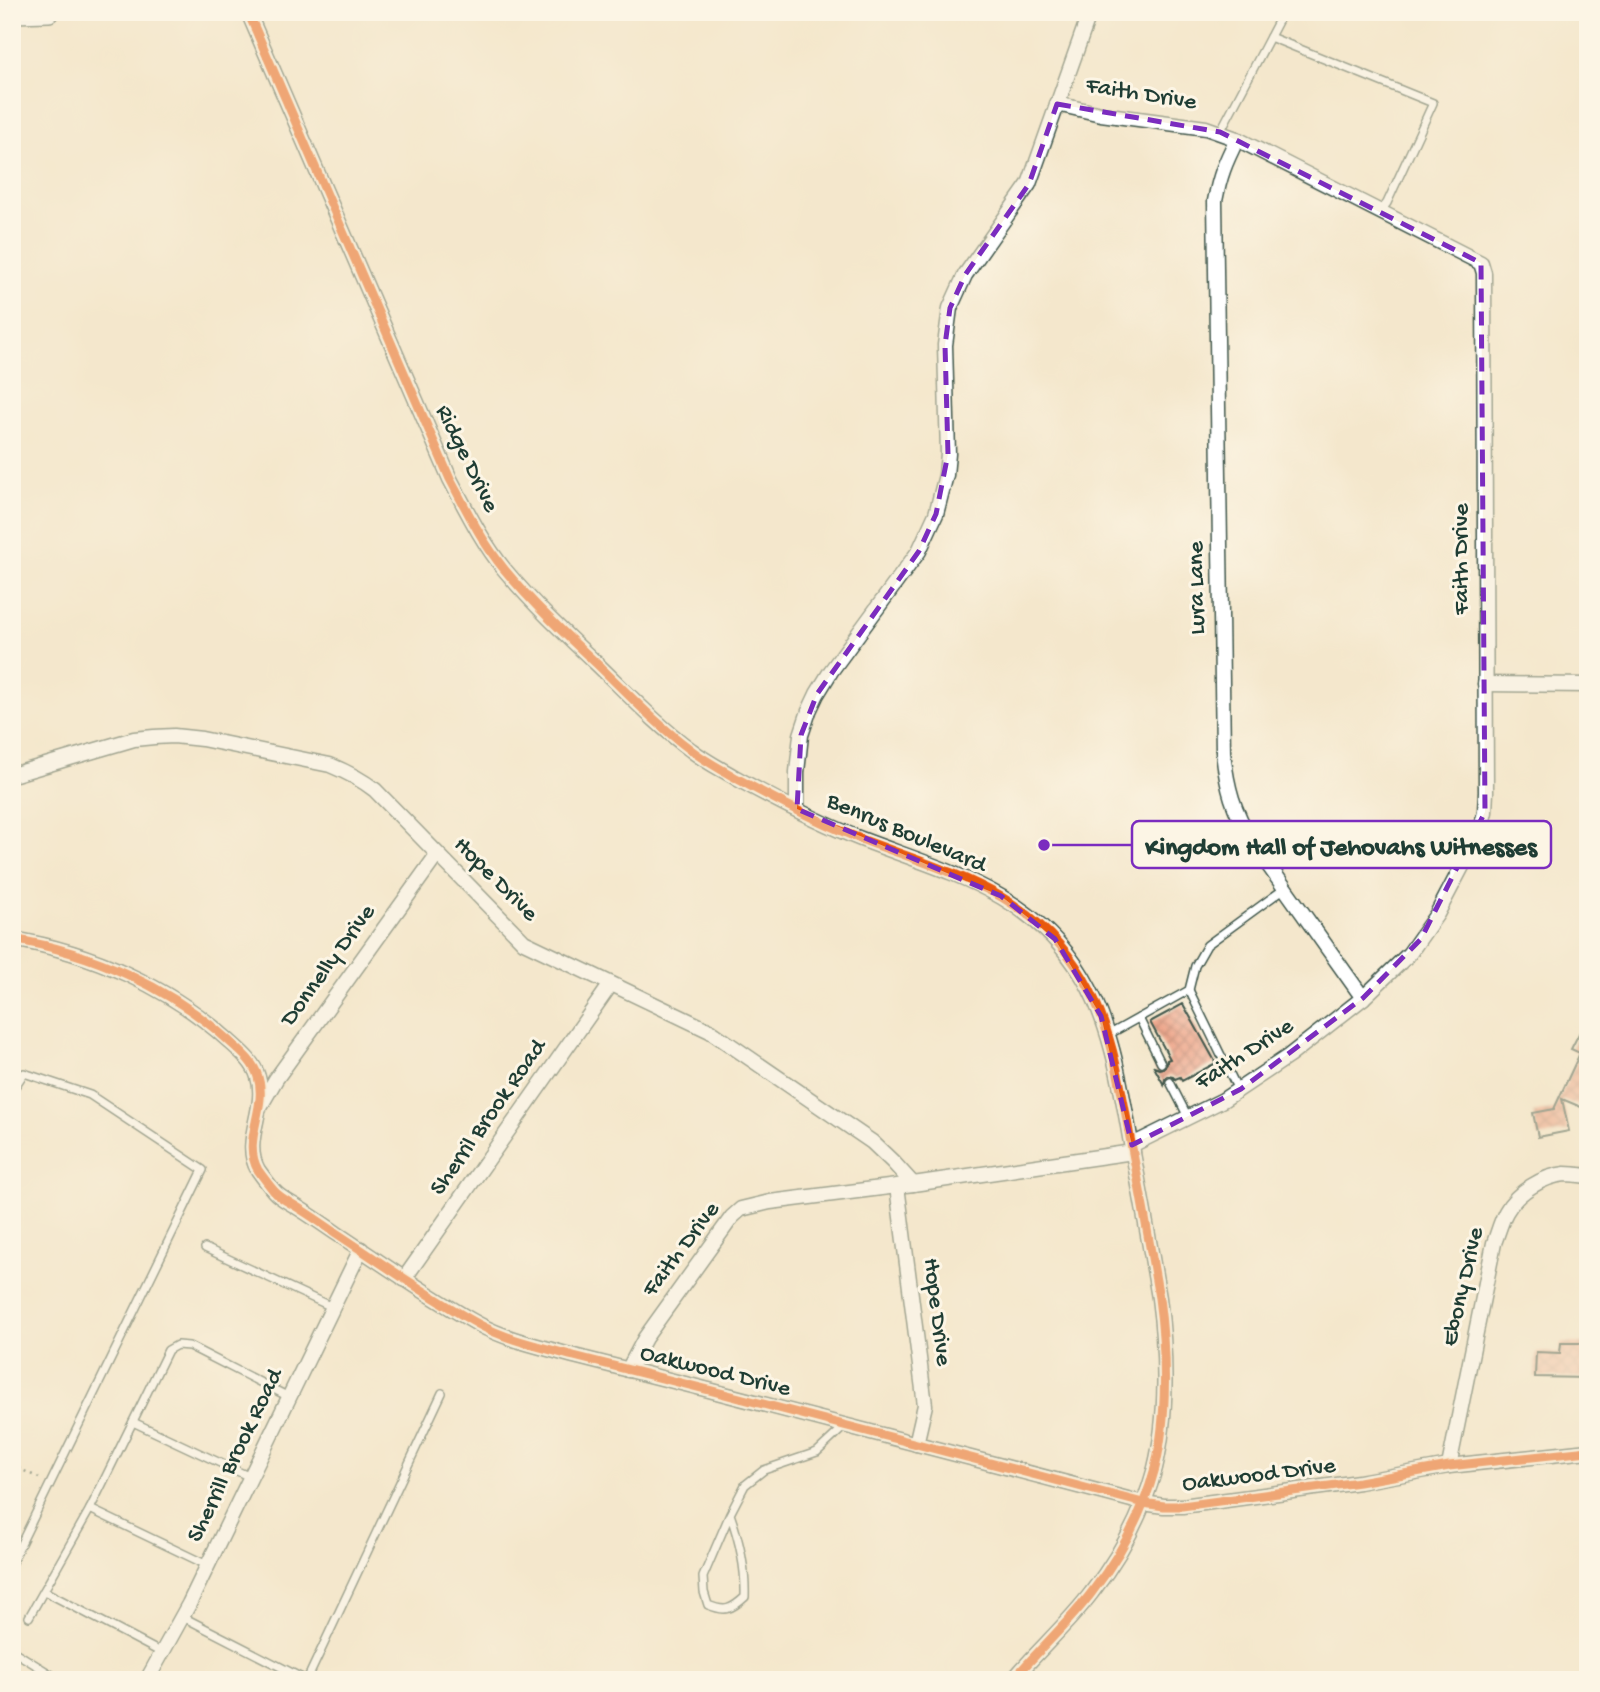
<svg xmlns="http://www.w3.org/2000/svg" width="1600" height="1692" font-family="'Gochi Hand',sans-serif">
  <style>
    .building { fill: url(#building-cross-hatch) }
    .lines { fill: none; stroke-linecap: round; stroke-linejoin: round }
    .lane-casing { stroke: #3f564b; stroke-width: 10 }
    .street-casing { stroke: #3f564b; stroke-width: 17 }
    .secondary-casing { stroke: #3f564b; stroke-width: 22 }
    .path { stroke: #3f564b; stroke-width: 2.5; stroke-dasharray: 2 5; stroke-linecap: butt }
    .lane { stroke: #fff; stroke-width: 7 }
    .street { stroke: #fff; stroke-width: 14 }
    .secondary { stroke: #fff; stroke-width: 19 }
    .cycleway-casing { stroke: #fcf5e5; stroke-width: 13 }
    .cycleway { stroke: #e8590c; stroke-width: 9 }
    .marked { fill: none; stroke: #7b2cbf; stroke-width: 5; stroke-dasharray: 14 9; stroke-linejoin: round }
    .labels { text-anchor: middle; dominant-baseline: central; stroke-width: 6; stroke-linejoin: round; paint-order: stroke }
    .street-label { font-size: 24px; fill: #1f3d34; stroke: #fcf5e5 }
    .leader { fill: none; stroke: #7b2cbf; stroke-width: 2.5 }
    .callout-dot { fill: #7b2cbf; stroke: #fcf5e5; stroke-width: 2.5 }
    .callout { fill: #fcf5e5; stroke: #7b2cbf; stroke-width: 2.5 }
    .callout-label { font-size: 26px; text-anchor: middle; font-weight: bold; fill: #1f3d34 }
  </style>
  <defs>
    <pattern id="building-cross-hatch" width="8" height="8" patternUnits="userSpaceOnUse" patternTransform="scale(1.75)"><rect width="8" height="8" fill="#ec9d81"/><path d="M0 0l8 8M0 8l8-8" fill="none" stroke="#bf816a"/></pattern>
  </defs>
  <rect width="100%" height="100%" fill="#fcf5e5"/>
  <filter id="ink" filterUnits="userSpaceOnUse"><feTurbulence type="fractalNoise" baseFrequency=".0143" numOctaves="2"/><feDisplacementMap in="SourceGraphic" scale="14" xChannelSelector="R" yChannelSelector="G"/><feConvolveMatrix kernelMatrix="1 2 1 2 8 2 1 2 1" color-interpolation-filters="sRGB"/></filter>
  <filter id="wash" filterUnits="userSpaceOnUse"><feTurbulence type="fractalNoise" baseFrequency=".00686" numOctaves="4" result="noise"/><feDisplacementMap in="SourceGraphic" scale="28" xChannelSelector="R" yChannelSelector="G"/><feGaussianBlur stdDeviation="1.57" result="paint"/><feColorMatrix in="noise" values="0 0 0 0 0 0 0 0 0 0 0 0 0 0 0 0 0 1.4 0 .05"/><feComposite in="paint" operator="in"/></filter>
  <g filter="url(#wash)">
    <rect width="100%" height="100%" fill="#f4e7cc"/>
    <g id="blocks">
      <g class="building">
        <path d="M1183 1004 1216 1063 1182 1081 1180 1077 1175 1079 1173 1077 1168 1076 1165 1079 1164 1085 1154 1067 1160 1069 1164 1068 1167 1064V1060L1170 1059 1150 1022Z"/>
        <path d="M1588 1016V1110L1562 1099 1569 1131 1538 1137 1533 1113 1554 1109 1580 1053 1571 1049Z"/>
        <path d="M1561 1343H1586L1588 1378 1535 1377 1536 1352 1560 1353Z"/>
      </g>
    </g>
  </g>
  <g filter="url(#ink)">
    <use href="#blocks" fill-opacity="0" stroke="#3f564b" stroke-width="2"/>
    <g class="lines">
      <g class="lane-casing">
        <g id="lane">
          <path d="M1270 37 1433 103 1387 203 1380 212"/>
          <path d="M1220 132 1283 12"/>
          <path d="M1189 990 1238 1090"/>
          <path d="M1139 1018 1161 1063"/>
          <path d="M1108 1035 1189 990 1195 966 1207 945 1285 888"/>
          <path d="M1170 1082 1188 1117"/>
          <path d="M12 1091 24 1073 90 1095 203 1170 12 1562"/>
          <path d="M205 1248 332 1307"/>
          <path d="M133 1422 250 1477"/>
          <path d="M90 1509 168 1350 177 1345 189 1346 289 1397"/>
          <path d="M730 1514 703 1577 704 1592 708 1605C725 1612 731 1610 745 1597 746 1568 740 1542 730 1514L745 1485 764 1470 817 1452 846 1425"/>
          <path d="M44 1591 162 1653"/>
          <path d="M29 1617 90 1509 207 1565"/>
          <path d="M183 1617 306 1680"/>
          <path d="M13 1651 60 1680"/>
          <path d="M307 1680 442 1393"/>
        </g>
      </g>
      <g class="street-casing">
        <g id="street">
          <path d="M248 12 450 479C466 509 482 542 504 569 532 603 565 634 597 664 628 694 657 725 691 750 705 761 721 769 736 778 774 799 820 823 861 839 947 872 1032 891 1083 977 1112 1026 1121 1087 1131 1143 1141 1194 1150 1246 1159 1298 1166 1350 1168 1416 1155 1468 1143 1513 1120 1556 1092 1592 1069 1623 1038 1650 1013 1680"/>
          <path d="M1057 104 1101 114 1206 128 1237 139 1481 263 1484 273 1486 792 1485 812 1480 832 1437 914 1409 954 1363 998 1289 1056 1223 1100 1132 1145"/>
          <path d="M1237 139C1225 163 1220 175 1215 201L1223 752C1227 789 1233 809 1252 842L1363 998"/>
          <path d="M1485 684 1588 685"/>
          <path d="M12 775 134 739 154 737 174 736 202 739 330 765C347 772 361 779 375 790L524 942 710 1031 872 1142 893 1162 913 1184"/>
          <path d="M797 809V772L801 735 809 711 817 694 831 671 919 551 936 514 946 475 948 454 945 345 950 308 965 275 1029 184 1090 12"/>
          <path d="M12 939C91 952 170 987 229 1041 240 1051 254 1062 258 1077 268 1108 241 1141 258 1170 263 1177 269 1185 274 1191 280 1198 289 1202 297 1207 310 1215 323 1224 336 1233 383 1264 429 1297 478 1324 507 1340 542 1347 574 1356 618 1367 661 1378 705 1389 851 1426 997 1465 1143 1503L1164 1506H1182L1359 1482 1449 1466 1588 1451"/>
          <path d="M261 1105 276 1079 437 855"/>
          <path d="M897 1186 925 1405 916 1444"/>
          <path d="M404 1279 611 984"/>
          <path d="M628 1370 645 1338 732 1217 741 1209 770 1202 913 1184 1133 1152"/>
          <path d="M1449 1466 1494 1243C1498 1233 1501 1221 1506 1212 1517 1192 1543 1176 1565 1174 1573 1174 1580 1175 1588 1176"/>
          <path d="M147 1680 189 1604 361 1249"/>
        </g>
      </g>
      <g class="secondary-casing">
        <path id="secondary" d="M12 13 49 12"/>
      </g>
      <path class="path" d="M12 1465 41 1479"/>
      <use href="#lane" class="lane"/>
      <use href="#street" class="street"/>
      <use href="#secondary" class="secondary"/>
      <g class="cycleway-casing">
        <g id="cycleway">
          <path d="M248 12 450 479C466 509 482 542 504 569 532 603 565 634 597 664 628 694 657 725 691 750 705 761 721 769 736 778 774 799 820 823 861 839 947 872 1032 891 1083 977 1112 1026 1121 1087 1131 1143 1141 1194 1150 1246 1159 1298 1166 1350 1168 1416 1155 1468 1143 1513 1120 1556 1092 1592 1069 1623 1038 1650 1013 1680"/>
          <path d="M12 939C91 952 170 987 229 1041 240 1051 254 1062 258 1077 268 1108 241 1141 258 1170 263 1177 269 1185 274 1191 280 1198 289 1202 297 1207 310 1215 323 1224 336 1233 383 1264 429 1297 478 1324 507 1340 542 1347 574 1356 618 1367 661 1378 705 1389 851 1426 997 1465 1143 1503L1164 1506H1182L1359 1482 1449 1466 1588 1451"/>
        </g>
      </g>
      <use href="#cycleway" class="cycleway"/>
    </g>
  </g>
  <path d="M0 0H1600V1692H0ZM1057 104 1220 132 1481 263 1485 812 1421 939 1363 998 1241 1089 1132 1145 1101 1016 1055 939 1001 896 797 809 801 735 817 694 919 551 936 514 948 454 945 345 950 308 965 275 1029 184Z" fill="#f4e7cc" fill-opacity=".55" fill-rule="evenodd"/>
  <path class="marked" d="M1057 104 1220 132 1481 263 1485 812 1421 939 1363 998 1241 1089 1132 1145 1101 1016 1055 939 1001 896 797 809 801 735 817 694 919 551 936 514 948 454 945 345 950 308 965 275 1029 184Z"/>
  <g class="labels">
    <g class="street-label">
      <text transform="translate(1141 95) rotate(9)">Faith Drive</text>
      <text transform="translate(466 459) rotate(64)">Ridge Drive</text>
      <text transform="translate(1462 559) rotate(-90)">Faith Drive</text>
      <text transform="translate(1198 588) rotate(-91)">Lura Lane</text>
      <text transform="translate(906 834) rotate(23)">Benrus Boulevard</text>
      <text transform="translate(495 880) rotate(45)">Hope Drive</text>
      <text transform="translate(329 966) rotate(-54)">Donnelly Drive</text>
      <text transform="translate(1245 1055) rotate(-33)">Faith Drive</text>
      <text transform="translate(489 1118) rotate(-55)">Sherril Brook Road</text>
      <text transform="translate(682 1250) rotate(-53)">Faith Drive</text>
      <text transform="translate(1464 1287) rotate(-77)">Ebony Drive</text>
      <text transform="translate(936 1312) rotate(83)">Hope Drive</text>
      <text transform="translate(715 1372) rotate(14)">Oakwood Drive</text>
      <text transform="translate(236 1456) rotate(-64)">Sherrill Brook Road</text>
      <text transform="translate(1259 1476) rotate(-7)">Oakwood Drive</text>
    </g>
  </g>
  <path class="leader" d="M1044 845L1132 845"/>
  <circle class="callout-dot" cx="1044" cy="845" r="7"/>
  <rect class="callout" x="1132" y="821" width="419" height="47" rx="7"/>
  <g class="callout-label">
    <text x="1341" y="854">Kingdom Hall of Jehovahs Witnesses</text>
  </g>
  <rect width="1600" height="1692" fill="none" stroke="#fcf5e5" stroke-width="42"/>
</svg>
